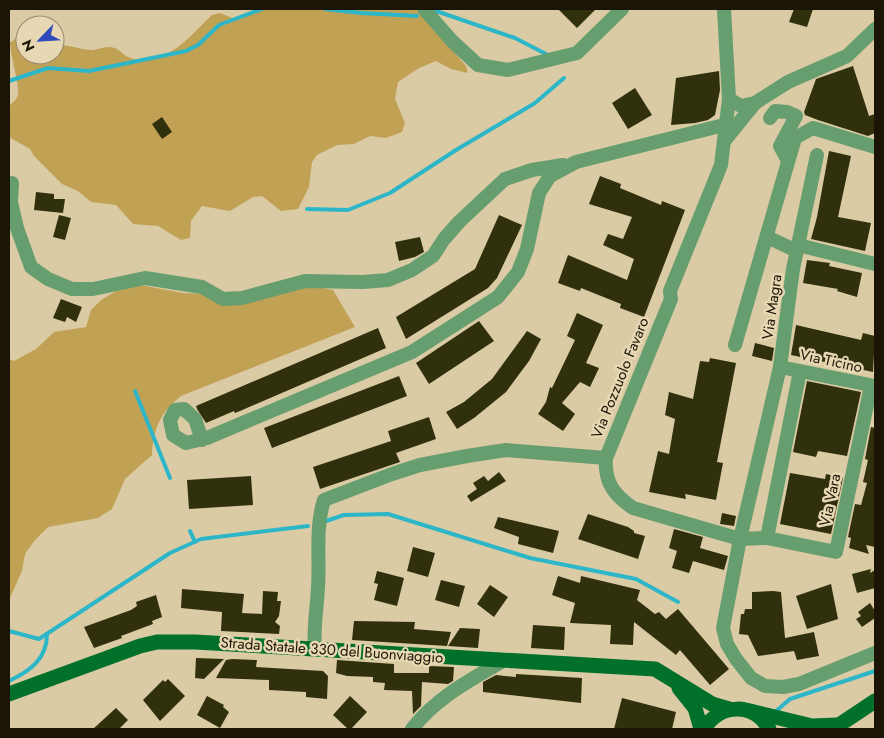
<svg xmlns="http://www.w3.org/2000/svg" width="884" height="738" font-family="Jost,sans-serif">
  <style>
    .green { fill: #c1a255 }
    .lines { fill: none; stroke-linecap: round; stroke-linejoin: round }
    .stream { stroke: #2cb6c8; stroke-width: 4 }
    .building { fill: #31300d }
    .minor { stroke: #679e6f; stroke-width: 14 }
    .major { stroke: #00702a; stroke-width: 15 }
    .labels { text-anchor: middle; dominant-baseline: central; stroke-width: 5; stroke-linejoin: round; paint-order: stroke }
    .street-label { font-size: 15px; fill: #1b1507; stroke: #e7d7b2 }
  </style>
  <rect width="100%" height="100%" fill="#dacba5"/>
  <g class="green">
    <path d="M261 9H417L466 66 468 73 451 69 436 61 419 68 398 82 395 99 405 123 402 132 386 138 370 136 354 144 337 145 317 155 312 162 309 187 298 209 281 211 262 196 253 197 230 211 202 206 191 221 190 238 181 240 158 226 133 224 116 205 91 202 78 191 62 184 34 156 30 149 9 137V106C13 102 17 100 18 94 19 83 11 58 10 43L17 37 25 38V55H55V44C64 44 87 51 93 50 100 49 107 45 115 48 120 50 123 55 128 57 163 71 190 36 212 15L220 13 235 19Z"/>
    <path d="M283 281 333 290 355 327 181 396C161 412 153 428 152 455L125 479 112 509 98 518 48 527 35 540 25 554 22 571 9 600V359L14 361 36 349 54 332 86 327 91 310 101 300 123 287 140 285 183 293 234 295Z"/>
  </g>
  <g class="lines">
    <g class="stream">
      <path d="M325 9 362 13 417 16"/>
      <path d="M436 11 515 38 546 54"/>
      <path d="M9 81 48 68 89 71 186 51 198 45 219 25 262 9"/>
      <path d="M307 209 348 210 390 193 456 150 535 103 564 78"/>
      <path d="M135 391 170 478"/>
      <path d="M326 521 344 515 388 514 530 558 636 579 678 602"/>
      <path d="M190 531 195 542"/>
      <path d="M9 631 39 639 170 553 201 539 308 526"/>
      <path d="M9 681C30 671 47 659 47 634"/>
      <path d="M775 712 790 699 875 671"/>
    </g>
  </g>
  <g class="building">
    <path d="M558 9H596L577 28Z"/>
    <path d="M794 9H813L807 27 789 22Z"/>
    <path d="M853 66 869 116 875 114V133L868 136 818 120 805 115 804 112 816 79Z"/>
    <path d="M719 71 720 90 715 115 708 120 695 123 671 125 676 78Z"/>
    <path d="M635 88 652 115 628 129 612 103Z"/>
    <path d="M162 117 172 132 162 139 152 124Z"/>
    <path d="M829 151 851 156 838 217 871 223 865 251 811 239 817 217Z"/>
    <path d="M600 176 621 184 620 188 661 205 662 201 685 210 644 317 620 308 621 304 581 288 580 291 558 283 568 255 627 280 634 259 603 245 608 234 623 239 632 217 589 204Z"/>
    <path d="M36 192 54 194V199H65L63 213 34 210Z"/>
    <path d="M59 215 71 218 65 240 53 237Z"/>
    <path d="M499 215 522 225 497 278 488 288 406 339 396 317 475 269Z"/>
    <path d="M420 237 424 252 415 257 399 261 395 242Z"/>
    <path d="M807 260 830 263 829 266 862 273 857 297 837 291 838 289 803 283Z"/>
    <path d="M61 299 82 307 76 322 67 317 65 322 53 318Z"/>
    <path d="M577 313 603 325 586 363 599 368 590 387 580 382 562 403 575 414 563 431 538 414 546 402 550 387 552 388 575 340 567 336Z"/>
    <path d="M479 321 494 341 429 384 416 363Z"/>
    <path d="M796 325 861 340 863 333 875 336 873 372 791 355Z"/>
    <path d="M378 328 386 348 240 411 235 413 234 411 206 423 197 409 196 406Z"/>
    <path d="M527 331 541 339 529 361 506 392 474 418 457 429 446 412 464 402 492 379Z"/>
    <path d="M755 343 774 348 772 361 752 356Z"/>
    <path d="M710 358 736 363 717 462 723 463 716 500 685 494 686 499 649 492 658 451 669 454 675 419 665 415 669 392 693 399 700 361 709 362Z"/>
    <path d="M399 376 407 396 272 448 264 428Z"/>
    <path d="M807 381 861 392 847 456 818 451 816 457 793 452Z"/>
    <path d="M429 417 436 439 396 453 400 462 320 489 313 467 391 441 388 431Z"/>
    <path d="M871 427 875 428V547L866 545 869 554 849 548 851 538 848 537 855 504 861 505 867 483 863 482 868 460 865 459Z"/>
    <path d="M499 472 506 481 471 502 467 496 477 489 473 483 484 476 488 481Z"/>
    <path d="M790 473 825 479 826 474 843 478 831 534 780 524Z"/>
    <path d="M251 476 253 505 189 509 187 480Z"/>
    <path d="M722 513 736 516 734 526 720 524Z"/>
    <path d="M588 514 628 527 634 531V533L645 536 638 559 578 539Z"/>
    <path d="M498 517 559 531 553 553 518 544 519 537 494 528Z"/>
    <path d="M674 529 703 537 700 548 728 556 724 570 693 561 689 573 672 568 677 551 669 548Z"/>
    <path d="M413 547 435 553 428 577 407 571Z"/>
    <path d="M871 569 870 573 875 570V588L857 593 852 574Z"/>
    <path d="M377 571 404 578 397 606 374 600 378 584 374 583Z"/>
    <path d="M558 576 580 583 581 576 640 590 637 600 655 614 659 612 666 619 678 609 729 669 710 685 680 650 676 655 634 622 633 645 610 644 611 625 570 623 575 603 552 595Z"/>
    <path d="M441 580 465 586 459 607 435 600Z"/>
    <path d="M831 584 838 619 807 629 796 596Z"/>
    <path d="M490 585 508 597 494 617 477 604Z"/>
    <path d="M182 589 244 594 242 613 262 614 263 591 278 592 277 601H281L279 616 275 622 280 626 279 634 221 631 222 612 181 608Z"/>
    <path d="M773 591 781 592 785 638 814 632 819 656 797 660 794 651 758 656 748 635 739 634 741 614H744L745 609H752V592Z"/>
    <path d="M156 595 162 617 152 621 153 624 121 636 122 638 94 648 84 627 131 610 137 606 136 602Z"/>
    <path d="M870 603 875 611V618L862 627 856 619 861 616 858 612Z"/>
    <path d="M354 621 415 622 414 629 451 632 447 646 352 640Z"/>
    <path d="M533 625 565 627 564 650 531 648Z"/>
    <path d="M460 628 480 629 478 648 448 646Z"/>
    <path d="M196 658 224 659 204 679 195 678Z"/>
    <path d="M232 659 257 660 256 667 323 671 328 676 327 699 306 697V692L269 690V680L216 678 226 660Z"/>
    <path d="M337 660 394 664V673H429V666L454 667 453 681 448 684 422 682 421 706 413 714 412 691 384 690 385 683 373 682V677L347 676 336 673Z"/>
    <path d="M516 674 582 678 581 703 483 692V682L496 675 516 677Z"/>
    <path d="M168 679 185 696 160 721 143 700 163 680 165 682Z"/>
    <path d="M207 696 224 705 223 707 229 712 220 728 197 715Z"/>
    <path d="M350 696 367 712 351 729H348L333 715Z"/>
    <path d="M622 698 676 712 672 729H614Z"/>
    <path d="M116 708 128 720 119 729H93Z"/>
  </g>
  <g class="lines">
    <g class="minor">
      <path d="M424 9 452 41 478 65 508 70 577 53 622 9"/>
      <path d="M729 99 741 106 755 103 788 82 847 56 875 29"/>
      <path d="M770 118 775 111 787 112 796 116 780 146 788 161"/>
      <path d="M725 140 755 103"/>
      <path d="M817 155 793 269 780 367 740 539 723 628 727 644 736 659 751 678 765 686 783 687 799 684 875 653"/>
      <path d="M12 183 11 202 17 228 31 267 48 279 72 289H93L145 278 202 287 223 299 242 298 305 281 363 282 388 280 412 270 433 256 444 239 459 222 505 179 532 170 563 165"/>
      <path d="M767 237 797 251"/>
      <path d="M798 245 875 264"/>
      <path d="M735 345 795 138 813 128 875 147"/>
      <path d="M780 367 875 386"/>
      <path d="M800 371 767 538 836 552 871 386"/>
      <path d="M202 440 195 419 184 409 175 410 170 420 173 435 186 443 207 438 412 352 498 297 518 272 527 249 539 193 550 176 576 162 728 124"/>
      <path d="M606 458C604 482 614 495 633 508L740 539 767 538"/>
      <path d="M315 649C313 628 317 608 318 588 320 557 315 528 324 500L392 474 420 465 467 456 506 450 606 458 671 299 670 291 721 165 729 99 724 9"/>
      <path d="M412 729C436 698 470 680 503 661"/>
    </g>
    <g class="major">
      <path d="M679 688 695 708 701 729"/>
      <path d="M9 694 140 646 157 642H195L655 669 712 704 729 709"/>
      <path d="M750 711 812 726 837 725"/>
      <path d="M704 729C720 703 754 702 769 729"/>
      <path d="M833 729 875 701"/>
    </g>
  </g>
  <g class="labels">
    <g class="street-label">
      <text transform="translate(772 307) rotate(-82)">Via Magra</text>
      <text transform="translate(831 361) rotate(12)">Via Ticino</text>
      <text transform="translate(620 378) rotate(-68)">Via Pozzuolo Favaro</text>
      <text transform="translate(830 500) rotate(-78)">Via Vara</text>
      <text transform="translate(332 650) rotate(4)">Strada Statale 330 del Buonviaggio</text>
    </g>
  </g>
  <rect width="884" height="738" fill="none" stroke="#1b1507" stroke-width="20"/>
  <g transform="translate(40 40) rotate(245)"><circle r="24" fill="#e7d7b2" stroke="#95896e"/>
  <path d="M0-4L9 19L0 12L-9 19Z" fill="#2f4abb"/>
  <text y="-8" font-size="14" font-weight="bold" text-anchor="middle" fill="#1b1507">N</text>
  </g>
</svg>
